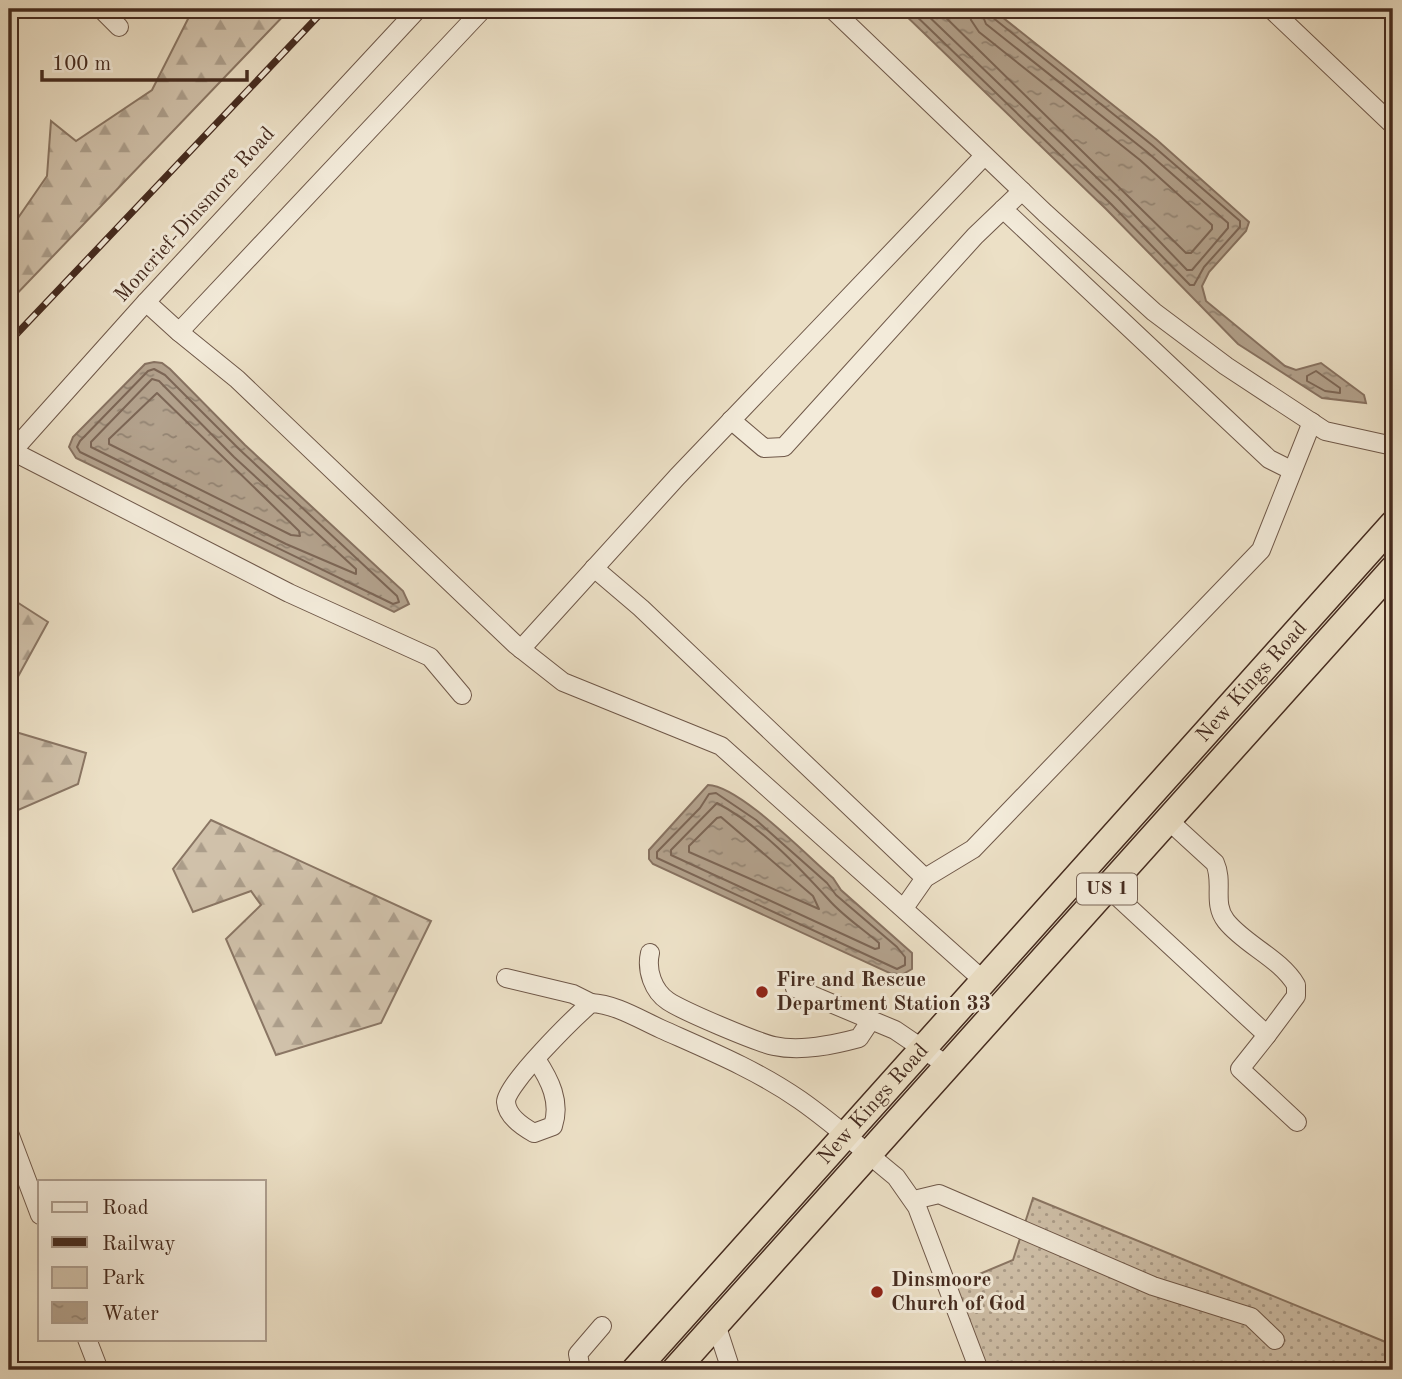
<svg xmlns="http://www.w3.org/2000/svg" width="1402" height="1379" font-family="'Old Standard TT',serif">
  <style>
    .green { fill: url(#green-dots); stroke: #8a7664; stroke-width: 2 }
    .forest { fill: url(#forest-firs); stroke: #8a7664; stroke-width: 2 }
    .water { fill: url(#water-ripples); stroke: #877261; stroke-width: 2 }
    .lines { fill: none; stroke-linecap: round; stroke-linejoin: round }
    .shore { stroke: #7c6656; stroke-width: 2 }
    .minor-casing { stroke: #6f5849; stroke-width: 20 }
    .highway-casing { stroke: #452b1f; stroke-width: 29 }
    .minor { stroke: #f3ebda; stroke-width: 18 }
    .highway { stroke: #ece0c6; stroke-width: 26 }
    .rail-casing { stroke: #452b1f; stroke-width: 7 }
    .rail { stroke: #f3ebda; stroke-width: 4.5; stroke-dasharray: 13; stroke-linecap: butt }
    .poi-dot { fill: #8f2418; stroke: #f3ebda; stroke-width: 2.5 }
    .labels { text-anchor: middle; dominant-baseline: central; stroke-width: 6; stroke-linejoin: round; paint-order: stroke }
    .shield { fill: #f3ebda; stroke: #796557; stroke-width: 2 }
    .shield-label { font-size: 19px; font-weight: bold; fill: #452b1f }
    .street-label { font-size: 21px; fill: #452b1f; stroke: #f3ebda }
    .poi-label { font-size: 21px; font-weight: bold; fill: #452b1f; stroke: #f3ebda; text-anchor: start }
  </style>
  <defs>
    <pattern id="green-dots" width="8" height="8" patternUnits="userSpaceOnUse" patternTransform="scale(1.75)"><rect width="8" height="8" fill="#d0c1aa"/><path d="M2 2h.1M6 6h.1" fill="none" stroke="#ab9d8a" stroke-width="1.8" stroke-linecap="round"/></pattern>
    <pattern id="forest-firs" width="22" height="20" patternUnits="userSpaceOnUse" patternTransform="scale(1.75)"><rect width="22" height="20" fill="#d0c1aa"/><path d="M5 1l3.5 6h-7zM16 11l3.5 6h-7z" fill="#ab9d8a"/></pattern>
    <pattern id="water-ripples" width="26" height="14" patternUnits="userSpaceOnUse" patternTransform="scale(1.75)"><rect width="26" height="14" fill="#b3a28d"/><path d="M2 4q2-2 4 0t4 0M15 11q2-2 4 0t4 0" fill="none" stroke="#938473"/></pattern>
  </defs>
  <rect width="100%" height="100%" fill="#ece0c6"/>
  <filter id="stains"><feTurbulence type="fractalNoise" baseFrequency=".00286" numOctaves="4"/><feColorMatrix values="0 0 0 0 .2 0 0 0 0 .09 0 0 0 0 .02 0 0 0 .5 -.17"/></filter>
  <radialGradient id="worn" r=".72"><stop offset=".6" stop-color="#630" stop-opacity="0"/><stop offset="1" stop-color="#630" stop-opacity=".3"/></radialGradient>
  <path class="green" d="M1033 1198 1393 1345V1370H985L953 1285 1013 1260Z"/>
  <g class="forest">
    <path d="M193 9H290L9 302V231L47 176 51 121 76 141 152 90Z"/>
    <path d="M9 597 48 622 9 693Z"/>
    <path d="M9 730 86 753 78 784 9 814Z"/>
    <path d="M211 820 431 921 381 1023 276 1055 226 939 261 905 251 891 193 912 173 869Z"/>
  </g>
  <g class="water">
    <path d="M899 9H992L1157 140 1249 222 1246 231 1209 272 1202 286 1206 301 1285 366 1296 370 1321 363 1364 395 1366 403 1322 398 1238 344 1106 209Z"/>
    <path d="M154 362 162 363 170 369 245 445 403 591 409 604 394 612 76 458 69 447 73 437 145 364Z"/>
    <path d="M708 785C740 786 807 856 833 878L841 890 912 953V969L898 977 653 864 649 859V850Z"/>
  </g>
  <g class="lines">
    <g class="shore">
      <path d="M909 9 1111 204 1190 285H1194L1204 267 1240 227V221L1152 145 992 17 989 9"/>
      <path d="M921 9 1118 198 1187 270H1192L1228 228V223L1147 152 986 24 980 9"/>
      <path d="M937 9 1186 253H1191L1212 229V225L1140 160 979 32 971 20 969 9"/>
      <path d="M154 369 165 375 240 450 397 596 399 602 393 604 80 452 77 447 80 441 148 371Z"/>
      <path d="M1316 371 1340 388V393L1325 391 1307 381V376Z"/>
      <path d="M152 379 159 381 234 457 356 569V574L286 544 91 447V442Z"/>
      <path d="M157 393 299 531 300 536 291 535 109 444V439Z"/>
      <path d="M716 793 756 820 827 883 836 895 897 947 905 957V965L897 969 657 858V852L700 808 709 794Z"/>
      <path d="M717 803C759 825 798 866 829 900 843 916 863 929 879 943V948L875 949 671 855V850Z"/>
      <path d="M721 817 813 896 819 909 689 852V846L717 818Z"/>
    </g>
    <g class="minor-casing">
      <g id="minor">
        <path d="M101 9 119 27"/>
        <path d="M832 9 1045 213 1154 312 1226 366 1325 431 1393 446"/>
        <path d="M1271 9 1393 125"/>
        <path d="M1003 209 1269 459 1291 470"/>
        <path d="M146 302 179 332 483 9"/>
        <path d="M179 332 237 379 516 645 563 682 721 746 984 981"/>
        <path d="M731 420 764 448 784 447 975 236 1022 191"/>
        <path d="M12 451 289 593 430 657 462 695"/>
        <path d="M9 455 146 302 418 9"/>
        <path d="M594 568 641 608 925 878"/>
        <path d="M521 649 677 477 984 156"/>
        <path d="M1168 820 1215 863C1224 883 1212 903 1226 921 1245 945 1280 958 1296 985V996L1267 1035"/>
        <path d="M1108 888 1267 1035 1240 1069 1297 1122"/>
        <path d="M904 908 925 878 973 849 1261 550 1312 422"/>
        <path d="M650 953C646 970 653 991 668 1001 683 1011 756 1042 774 1046 801 1052 833 1045 859 1038L871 1020 895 1030 948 1066"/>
        <path d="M506 978 573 994 591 1003"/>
        <path d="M795 988 871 1020"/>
        <path d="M536 1059C550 1080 561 1102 553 1126L534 1133C523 1127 507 1116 506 1102 506 1084 575 1017 591 1003 615 1004 639 1019 661 1029 708 1050 757 1070 800 1100 833 1123 864 1151 896 1177L917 1207 979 1370"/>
        <path d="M9 1133 40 1215"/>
        <path d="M914 1200 939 1194 1153 1286 1251 1317 1275 1340"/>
        <path d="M716 1324 731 1370"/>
        <path d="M87 1339 99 1370"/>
        <path d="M581 1370 578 1354 602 1326"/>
      </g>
    </g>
    <g class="highway-casing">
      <g id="highway">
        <path id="s1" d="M635 1370 1393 524"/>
        <path d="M675 1370 1393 569"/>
      </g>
    </g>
    <use href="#minor" class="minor"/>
    <use href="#highway" class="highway"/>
    <g class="rail-casing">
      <path id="rail" d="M9 342 325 9"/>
    </g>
    <use href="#rail" class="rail"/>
  </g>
  <g class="poi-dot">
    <circle cx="762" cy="992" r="7"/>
    <circle cx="877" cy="1292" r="7"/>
  </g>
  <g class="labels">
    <rect class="shield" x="1077" y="873.5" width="60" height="31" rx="5"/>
    <g class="shield-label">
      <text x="1107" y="889">US 1</text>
    </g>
    <g class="street-label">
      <text transform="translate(195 215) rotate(-48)">Moncrief-Dinsmore Road</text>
      <text stroke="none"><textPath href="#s1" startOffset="924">New Kings Road</textPath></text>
      <text stroke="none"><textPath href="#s1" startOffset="357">New Kings Road</textPath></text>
    </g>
    <g class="poi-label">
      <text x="776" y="980">Fire and Rescue<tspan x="776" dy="24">Department Station 33</tspan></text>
      <text x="891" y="1280">Dinsmoore<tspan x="891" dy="24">Church of God</tspan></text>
    </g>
  </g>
  <rect width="1402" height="1379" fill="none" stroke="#ece0c6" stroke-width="35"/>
  <rect x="10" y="10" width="1381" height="1358" fill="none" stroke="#452b1f" stroke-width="3.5"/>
  <rect x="18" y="18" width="1367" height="1344" fill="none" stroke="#452b1f" stroke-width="2"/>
  <rect x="38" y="1180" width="228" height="161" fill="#f3ebda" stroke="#ad9e8f" stroke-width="2"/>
  <rect x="52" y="1202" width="35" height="10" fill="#f3ebda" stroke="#ad9e8f" stroke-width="2"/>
  <text x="102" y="1214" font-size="21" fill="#452b1f">Road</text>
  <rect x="52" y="1237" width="35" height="10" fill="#452b1f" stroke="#ad9e8f" stroke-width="2"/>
  <text x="102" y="1250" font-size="21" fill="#452b1f">Railway</text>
  <rect x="52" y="1267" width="35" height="21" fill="#d0c1aa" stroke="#ad9e8f" stroke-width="2"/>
  <text x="102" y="1284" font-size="21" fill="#452b1f">Park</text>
  <rect x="52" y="1302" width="35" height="21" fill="url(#water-ripples)" stroke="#ad9e8f" stroke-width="2"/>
  <text x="102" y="1320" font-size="21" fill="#452b1f">Water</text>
  <path d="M42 70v10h205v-10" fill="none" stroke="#452b1f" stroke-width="3.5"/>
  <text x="52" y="70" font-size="21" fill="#452b1f" stroke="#f3ebda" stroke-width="5" paint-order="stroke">100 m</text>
  <rect width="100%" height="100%" filter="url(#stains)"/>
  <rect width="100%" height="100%" fill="url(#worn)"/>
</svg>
